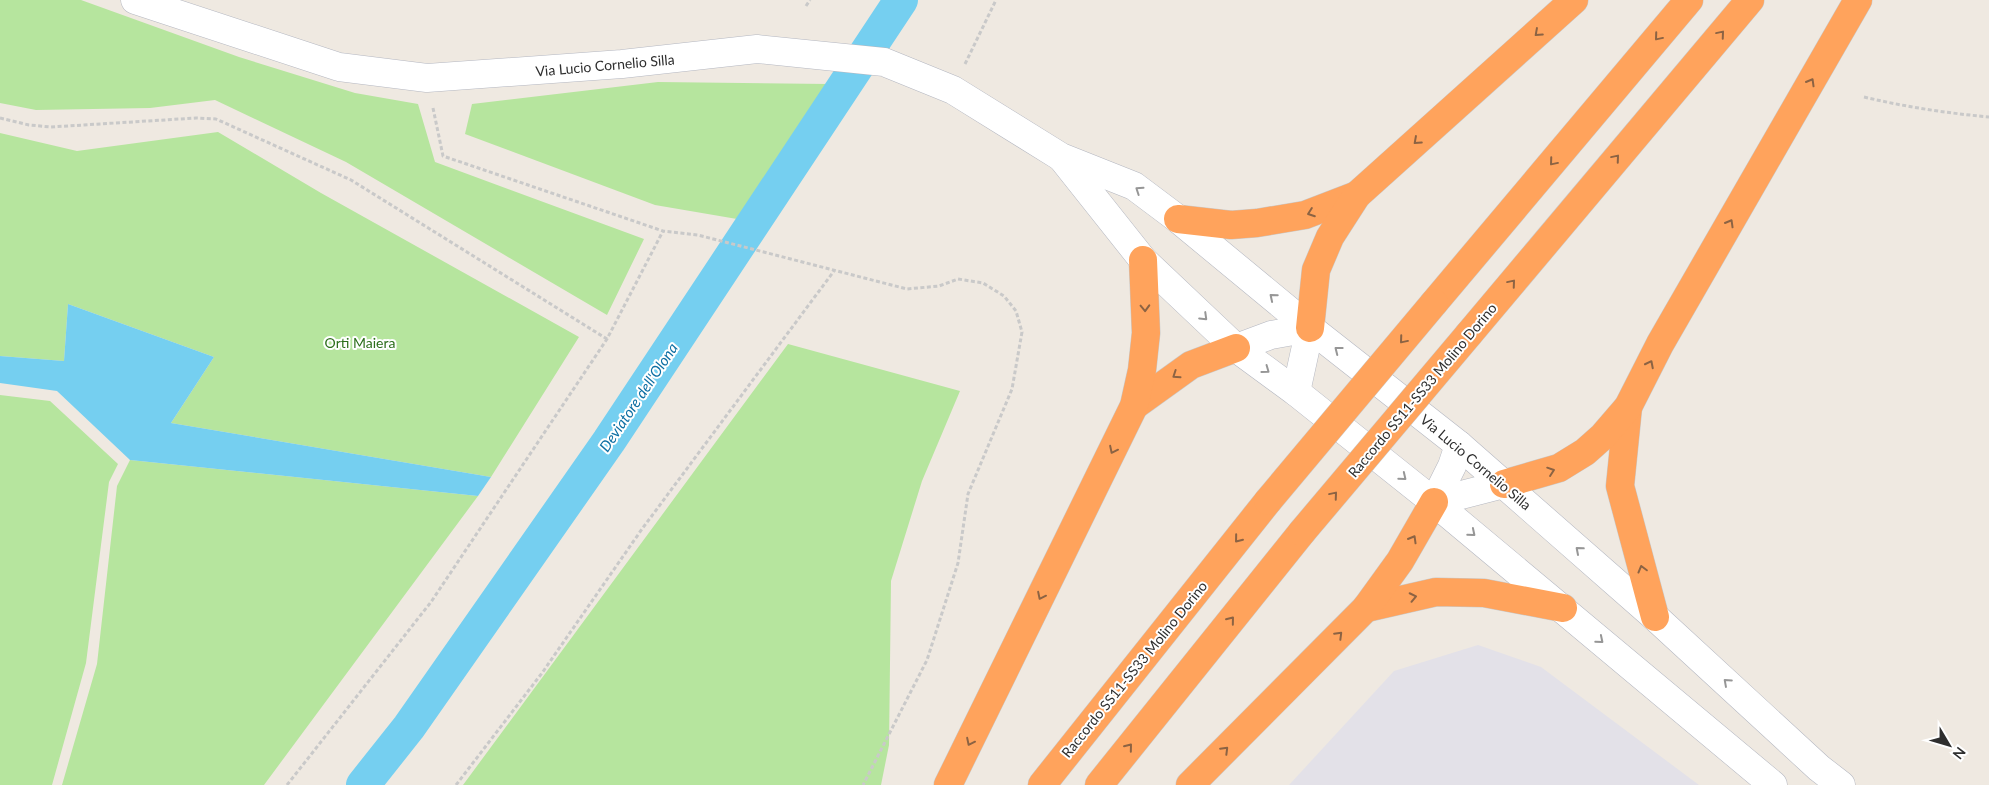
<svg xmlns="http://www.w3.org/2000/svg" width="1989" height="785" font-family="Lato,sans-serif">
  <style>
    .industrial { fill: #e3e1e8 }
    .green { fill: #b6e59e }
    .water { fill: #75cff0 }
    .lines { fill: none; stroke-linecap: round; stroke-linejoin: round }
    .canal { stroke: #75cff0; stroke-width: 34 }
    .minor-casing { stroke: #b4b7c1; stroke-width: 29 }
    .highway-casing { stroke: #c9c9c9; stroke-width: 29 }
    .path { stroke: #c9c9c9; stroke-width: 3; stroke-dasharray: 4 2.5; stroke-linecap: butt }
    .minor { stroke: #fff; stroke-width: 28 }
    .highway { stroke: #ffa35c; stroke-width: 28 }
    .highway-bridge-casing { stroke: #c9c9c9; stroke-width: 29; stroke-linecap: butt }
    .highway-bridge { stroke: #ffa35c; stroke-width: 28 }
    .oneway { stroke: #8c6343 }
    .oneway2 { stroke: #969696 }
    .labels { text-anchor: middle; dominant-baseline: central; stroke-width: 4; stroke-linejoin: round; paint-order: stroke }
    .street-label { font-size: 14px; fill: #2e2e2e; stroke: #fff }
    .park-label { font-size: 14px; fill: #2c6e1b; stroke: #fff }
    .water-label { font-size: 15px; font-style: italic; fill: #0d6fa3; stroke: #fff }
  </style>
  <rect width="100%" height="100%" fill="#efe9e1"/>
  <path class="industrial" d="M1478 645 1541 667 1699 785H1289L1394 671Z"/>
  <g class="green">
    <path d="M0 0H81L239 57 355 93 418 104 435 162 644 239 607 315 346 162 215 100 150 108 36 110 0 103Z"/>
    <path d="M658 82 829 84 737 219 655 205 465 134 472 104Z"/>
    <path d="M218 132 321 193 579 337 491 477 171 423 214 357 68 304 64 361 0 356V133L77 151Z"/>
    <path d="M788 344 960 391 922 481 891 581 889 745 881 785H463Z"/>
    <path d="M0 395 50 401 118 464 109 482 86 663 52 785H0Z"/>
    <path d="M130 460 478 496 264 785H62L97 664 117 486Z"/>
  </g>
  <path class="water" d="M68 304 214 357 171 423 491 477 478 496 130 460 57 391 0 383V356L64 361Z"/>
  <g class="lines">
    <path class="canal" d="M363 785 409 727 609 441 901 0"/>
    <g class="minor-casing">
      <g id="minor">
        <path d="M135 0 339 67 427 78 622 64 757 49 884 62 953 90 1061 157 1134 186 1178 219 1310 328 1459 445 1655 617 1819 768 1841 785"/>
        <path d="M1062 158 1143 260 1236 348 1296 392 1434 502 1773 785"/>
        <path d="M1236 348 1271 335 1310 328"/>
        <path d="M1296 392 1310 328"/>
        <path d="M1434 502 1504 484"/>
        <path d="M1434 502 1452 466 1459 445"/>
      </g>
    </g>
    <g class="highway-casing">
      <g id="highway">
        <path d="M1178 219 1231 225 1257 223 1305 215 1357 195"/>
        <path d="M1434 303 1689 0"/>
        <path d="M1310 328 1316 270 1330 237 1357 195 1574 0"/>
        <path d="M1469 334 1750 0"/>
        <path d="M1134 406 1191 365 1236 348"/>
        <path d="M1628 407 1620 486 1655 617"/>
        <path d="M1504 484 1559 468 1585 452 1603 436 1628 407 1660 344 1858 0"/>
        <path d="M1366 608 1436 592 1484 593 1563 608"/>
        <path d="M948 785 1134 406 1142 370 1146 333 1143 260"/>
        <path d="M1042 785 1268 501"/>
        <path d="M1099 785 1302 532"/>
        <path d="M1190 785 1366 608 1400 561 1434 502"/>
      </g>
    </g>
    <g class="path">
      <path d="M806 6 810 0"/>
      <path d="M965 64 996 0"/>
      <path d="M1864 97C1906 107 1946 113 1989 117"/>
      <path d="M433 108 443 156 663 231 698 235 907 289 939 286 958 279 983 283 1004 296 1016 311 1022 332 1012 389 968 494 958 563 927 660 863 785"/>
      <path d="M0 118 29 125 51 127 196 118 216 119 351 180 607 339"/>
      <path d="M287 785 431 602 607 339 663 231"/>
      <path d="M456 785 542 673 642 529 834 271"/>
    </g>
    <use href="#minor" class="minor"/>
    <use href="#highway" class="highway"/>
    <g class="highway-bridge-casing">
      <g id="highway-bridge">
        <path d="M1268 501 1434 303"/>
        <path d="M1302 532 1469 334"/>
      </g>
    </g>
    <use href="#highway-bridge" class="highway-bridge"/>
  </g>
  <defs><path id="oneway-chevron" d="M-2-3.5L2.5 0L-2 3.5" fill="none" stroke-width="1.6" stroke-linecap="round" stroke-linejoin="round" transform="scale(1.25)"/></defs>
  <g class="oneway">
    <use href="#oneway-chevron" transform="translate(1538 33) rotate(138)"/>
    <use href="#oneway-chevron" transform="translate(1721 34) rotate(-50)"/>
    <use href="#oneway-chevron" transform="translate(1658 37) rotate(130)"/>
    <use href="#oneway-chevron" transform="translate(1811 82) rotate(-60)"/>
    <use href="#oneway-chevron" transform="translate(1417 141) rotate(138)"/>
    <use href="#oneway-chevron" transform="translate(1616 158) rotate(-50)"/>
    <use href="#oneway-chevron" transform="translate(1553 162) rotate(130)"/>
    <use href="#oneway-chevron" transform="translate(1311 213) rotate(160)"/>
    <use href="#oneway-chevron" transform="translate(1730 223) rotate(-60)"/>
    <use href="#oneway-chevron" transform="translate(1512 283) rotate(-50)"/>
    <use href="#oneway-chevron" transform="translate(1145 308) rotate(88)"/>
    <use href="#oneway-chevron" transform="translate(1403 340) rotate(130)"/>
    <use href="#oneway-chevron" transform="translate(1650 364) rotate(-63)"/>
    <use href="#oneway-chevron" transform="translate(1176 375) rotate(146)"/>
    <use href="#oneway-chevron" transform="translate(1113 450) rotate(116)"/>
    <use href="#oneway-chevron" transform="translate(1551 471) rotate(-19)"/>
    <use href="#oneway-chevron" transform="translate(1334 495) rotate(-50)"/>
    <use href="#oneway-chevron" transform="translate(1238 539) rotate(129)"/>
    <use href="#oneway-chevron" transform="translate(1413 539) rotate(-60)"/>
    <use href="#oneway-chevron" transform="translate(1642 569) rotate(-105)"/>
    <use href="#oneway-chevron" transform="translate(1041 596) rotate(116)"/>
    <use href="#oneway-chevron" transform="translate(1413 597) rotate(-12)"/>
    <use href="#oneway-chevron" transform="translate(1231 620) rotate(-51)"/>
    <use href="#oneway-chevron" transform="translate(1339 635) rotate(-45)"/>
    <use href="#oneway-chevron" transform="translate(970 742) rotate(116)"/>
    <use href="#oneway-chevron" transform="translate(1129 747) rotate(-51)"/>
    <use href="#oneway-chevron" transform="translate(1225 750) rotate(-45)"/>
  </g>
  <g class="oneway2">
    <use href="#oneway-chevron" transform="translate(1139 190) rotate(-146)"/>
    <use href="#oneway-chevron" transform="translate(1273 297) rotate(-140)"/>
    <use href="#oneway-chevron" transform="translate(1204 317) rotate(44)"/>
    <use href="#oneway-chevron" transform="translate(1338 350) rotate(-142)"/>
    <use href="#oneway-chevron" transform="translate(1266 370) rotate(36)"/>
    <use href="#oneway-chevron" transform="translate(1403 477) rotate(39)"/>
    <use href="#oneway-chevron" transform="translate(1472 533) rotate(40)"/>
    <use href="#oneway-chevron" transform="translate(1579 550) rotate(-139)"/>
    <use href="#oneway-chevron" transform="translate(1600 640) rotate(40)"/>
    <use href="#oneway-chevron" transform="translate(1727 682) rotate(-138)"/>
  </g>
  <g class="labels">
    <g class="street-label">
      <text transform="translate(605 65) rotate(-5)">Via Lucio Cornelio Silla</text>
      <text transform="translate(1422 390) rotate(-50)">Raccordo SS11-SS33 Molino Dorino</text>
      <text transform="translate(1476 462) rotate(40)">Via Lucio Cornelio Silla</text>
      <text transform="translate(1134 669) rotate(-51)">Raccordo SS11-SS33 Molino Dorino</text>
    </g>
    <g class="park-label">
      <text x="360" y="342">Orti Maiera</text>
    </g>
    <g class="water-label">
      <text transform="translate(638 397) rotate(-56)">Deviatore dell'Olona</text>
    </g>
  </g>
  <g transform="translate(1949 745) rotate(128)" stroke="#ffffff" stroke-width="4" paint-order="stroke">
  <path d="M0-4L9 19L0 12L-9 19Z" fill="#2e2e2e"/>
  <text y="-8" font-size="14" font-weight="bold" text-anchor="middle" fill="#2e2e2e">N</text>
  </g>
</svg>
